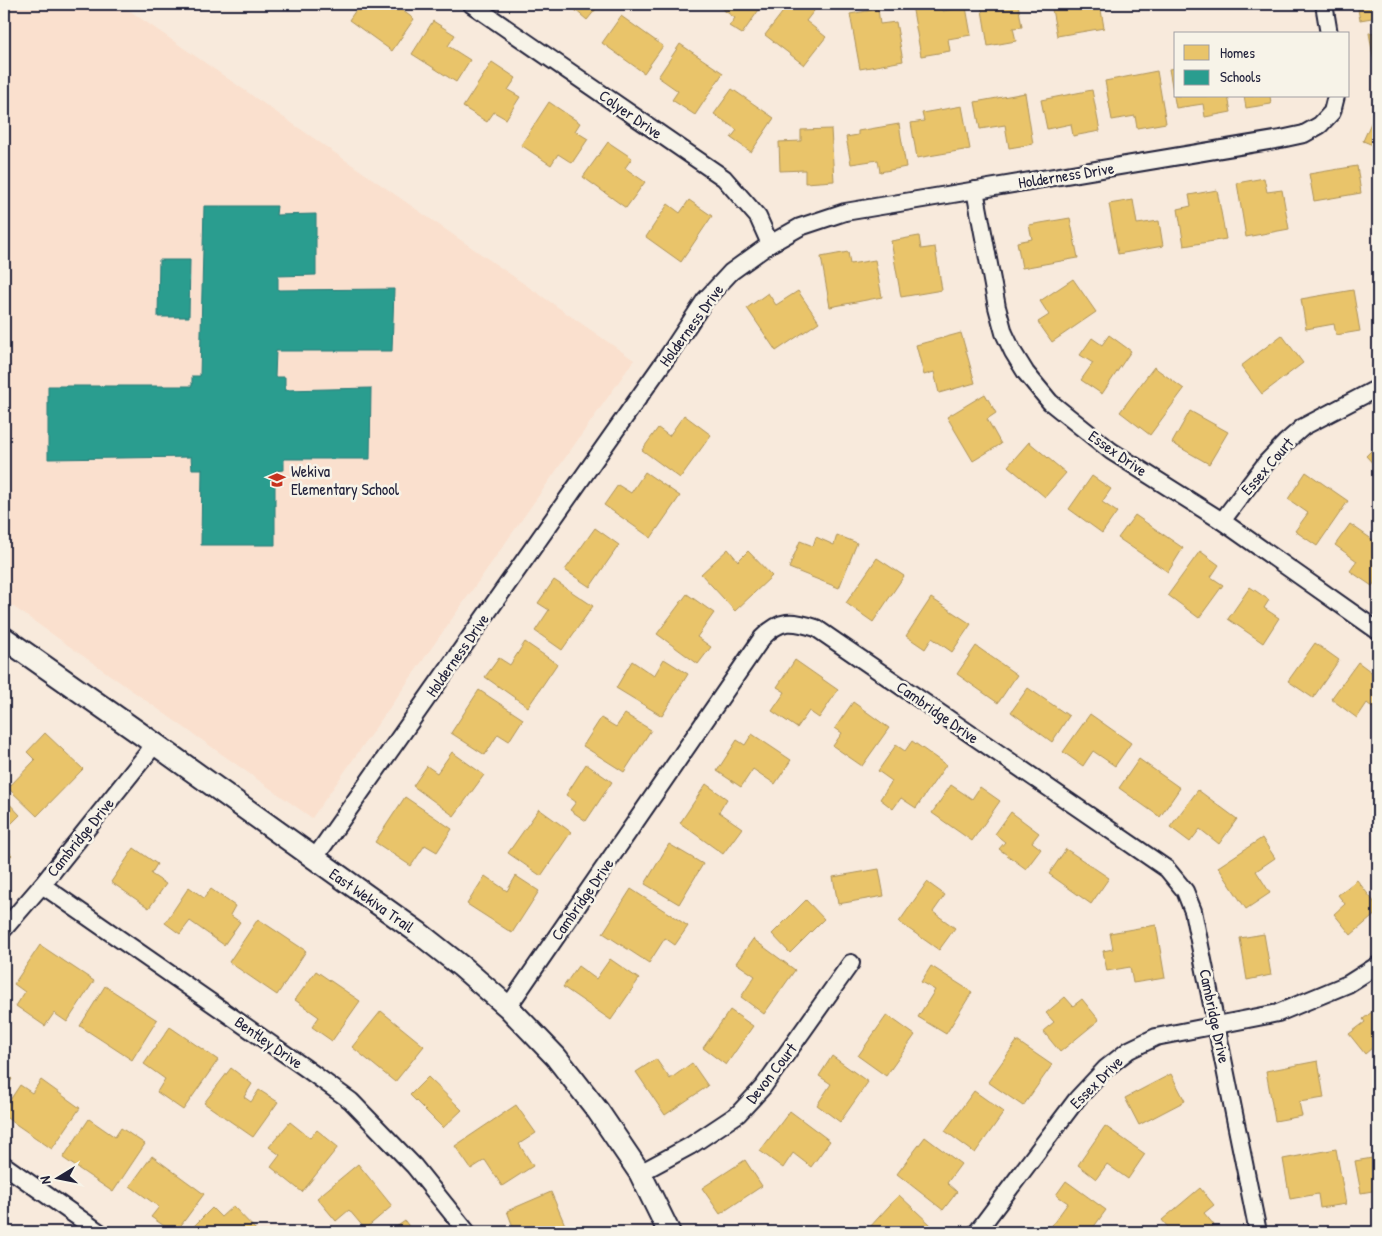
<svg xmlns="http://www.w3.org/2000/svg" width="1382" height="1236" font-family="'Patrick Hand',sans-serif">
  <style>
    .built { fill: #fae0ce }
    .homes { fill: #e9c46a; stroke: #ad935c }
    .schools { fill: #2a9d8f; stroke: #287876 }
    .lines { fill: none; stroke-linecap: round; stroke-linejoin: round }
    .minor-casing { stroke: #22223b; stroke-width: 20 }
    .tertiary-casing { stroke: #22223b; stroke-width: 25 }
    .minor { stroke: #f7f3e8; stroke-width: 16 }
    .tertiary { stroke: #f7f3e8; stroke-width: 21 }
    .labels { text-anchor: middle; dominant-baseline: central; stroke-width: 5; stroke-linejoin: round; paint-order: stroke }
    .street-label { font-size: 16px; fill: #22223b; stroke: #f7f3e8 }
    .poi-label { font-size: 16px; fill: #22223b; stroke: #f7f3e8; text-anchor: start }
  </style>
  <rect width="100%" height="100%" fill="#f8eadc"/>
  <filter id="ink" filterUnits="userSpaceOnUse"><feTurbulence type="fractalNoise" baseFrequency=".02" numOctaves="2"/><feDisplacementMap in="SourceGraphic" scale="10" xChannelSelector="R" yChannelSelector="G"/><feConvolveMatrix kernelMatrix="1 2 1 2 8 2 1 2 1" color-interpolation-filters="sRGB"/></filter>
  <g filter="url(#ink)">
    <path class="built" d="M4 4H120L634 360 312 818 4 600Z"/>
    <g class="homes">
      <path d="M360 4H396L395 5 414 19 392 51 349 20Z"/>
      <path d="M568 4H600L587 20Z"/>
      <path d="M715 4H763L742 34 729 26 735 18Z"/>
      <path d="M789 4H813L817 7 806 21 826 37 804 65 765 35Z"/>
      <path d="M917 4H941L943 11 966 7 971 35 948 39 950 51 921 56 912 5Z"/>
      <path d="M981 4H1007V5L1018 4 1022 27 1013 28 1016 41 988 46Z"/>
      <path d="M1051 4H1100L1104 28 1057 36Z"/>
      <path d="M1357 4H1378V17L1360 20Z"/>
      <path d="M878 9 880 24 896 22 903 61 860 69 850 14Z"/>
      <path d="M621 16 663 46 644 73 602 43Z"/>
      <path d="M433 21 455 35 448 46 470 60 456 82 412 54Z"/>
      <path d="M1378 32V85L1369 33Z"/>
      <path d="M680 44 723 73 695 115 672 100 678 91 658 77Z"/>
      <path d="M492 62 516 78 508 90 520 97 506 119 494 112 487 122 463 107Z"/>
      <path d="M1176 68V96H1228L1231 112 1205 117 1203 104 1176 108 1169 69Z"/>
      <path d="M1157 71 1166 123 1137 128 1135 116 1112 120 1105 81Z"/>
      <path d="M732 89 774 118 751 152 731 138 737 130 714 114Z"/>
      <path d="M1092 90 1100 131 1073 136 1071 124 1047 129 1041 100Z"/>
      <path d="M1025 93 1033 144 1009 148 1005 125 980 129 975 102Z"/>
      <path d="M1244 96H1270L1271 104 1246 108Z"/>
      <path d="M549 102 580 123 575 131 588 139 572 163 558 154 551 165 521 145Z"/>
      <path d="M962 106 970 149 917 158 911 123 924 121 922 113Z"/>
      <path d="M1374 116 1378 118V147L1363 141Z"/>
      <path d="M899 124 906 167 880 172 878 160 851 164 846 137 858 135V131Z"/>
      <path d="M831 129 834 181 805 183V170L780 171 779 142 801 141V130Z"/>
      <path d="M608 142 632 158 625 168 645 182 626 208 583 177Z"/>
      <path d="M1357 166 1361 193 1314 201 1309 174Z"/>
      <path d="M1264 178 1267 192 1282 190 1289 229 1246 237 1237 183Z"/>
      <path d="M1217 190 1226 239 1184 246 1178 209 1191 206 1189 195Z"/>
      <path d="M689 200 712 216 681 262 646 237 668 204 680 213Z"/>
      <path d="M1133 200 1137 224 1159 221 1163 246 1118 254 1109 204Z"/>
      <path d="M1070 218 1078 258 1022 268 1017 242 1032 239 1029 225Z"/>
      <path d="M919 236 921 249 935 247 942 290 901 297 891 241Z"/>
      <path d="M848 252 850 264 875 260 882 297 830 307 821 257Z"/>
      <path d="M1073 279 1096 312 1052 342 1038 322 1049 315 1040 301Z"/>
      <path d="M1353 290 1360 331 1336 335 1334 324 1306 329 1301 299Z"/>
      <path d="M798 291 819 322 776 351 747 308 768 293 776 305Z"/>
      <path d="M961 333 975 383 939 393 934 372 924 375 916 345Z"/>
      <path d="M1109 335 1131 351 1102 394 1081 380 1093 363 1080 355 1092 338 1102 345Z"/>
      <path d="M1282 335 1303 363 1262 394 1241 366Z"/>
      <path d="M1154 367 1184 389 1150 435 1120 412Z"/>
      <path d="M985 394 996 413 987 419 1001 444 973 461 947 417Z"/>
      <path d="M1190 411 1228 432 1209 464 1172 443Z"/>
      <path d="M684 415 711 435 680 478 642 450 658 428 669 436Z"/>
      <path d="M1029 442 1066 473 1045 497 1008 466Z"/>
      <path d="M1378 444V469L1366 456Z"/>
      <path d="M645 472 680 496 651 538 604 505 618 485 631 493Z"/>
      <path d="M1306 472 1348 501 1317 546 1295 531 1308 513 1288 499Z"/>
      <path d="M1092 476 1111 489 1102 502 1117 512 1102 533 1069 509Z"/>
      <path d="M1135 515 1183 548 1168 572 1118 538Z"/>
      <path d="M1350 524 1373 540 1378 532V578L1372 586 1350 571 1357 561 1335 545Z"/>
      <path d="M595 528 619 545 590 587 565 570Z"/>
      <path d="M837 535 857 543 839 588 789 568 800 541 813 546 816 537 834 545Z"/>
      <path d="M728 549 738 561 748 551 772 576 735 611 701 574Z"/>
      <path d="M1200 551 1219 565 1211 577 1223 585 1199 618 1168 595Z"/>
      <path d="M877 558 904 576 873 622 846 603Z"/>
      <path d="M554 580 593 606 562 650 535 631 549 610 538 603Z"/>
      <path d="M1250 587 1269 600 1264 608 1279 618 1263 643 1228 619Z"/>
      <path d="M687 594 714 613 697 637 711 647 698 664 657 634Z"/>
      <path d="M931 598 971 624 952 652 932 638 925 649 906 636Z"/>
      <path d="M525 642 557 664 528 707 485 677 499 658 510 665Z"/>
      <path d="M1315 643 1339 660 1313 698 1288 681Z"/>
      <path d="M976 646 1017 675 998 703 957 674Z"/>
      <path d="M664 659 688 674 662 716 616 688 632 661 654 676Z"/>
      <path d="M795 660 838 690 819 718 809 711 797 728 772 711 785 692 777 687Z"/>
      <path d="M1358 662 1378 677V712L1367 703 1357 718 1331 699Z"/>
      <path d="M1028 688 1069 716 1052 742 1011 712Z"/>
      <path d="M479 690 523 719 509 741 498 734 485 755 451 733Z"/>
      <path d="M853 702 889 728 862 766 833 746 842 733 835 728Z"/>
      <path d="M625 714 651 730 624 772 583 746 601 718 616 727Z"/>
      <path d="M1090 714 1131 743 1115 766 1093 751 1083 766 1063 752Z"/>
      <path d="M45 733 83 769 37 816 8 788 35 760 27 752Z"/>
      <path d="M752 734 791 760 775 784 753 769 741 787 717 771 737 740 745 745Z"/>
      <path d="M912 741 946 765 916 808 901 798 893 809 880 799 892 781 878 771 896 745 905 751Z"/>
      <path d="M452 752 484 775 454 816 413 786 427 766 437 773Z"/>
      <path d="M1139 759 1180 788 1160 817 1119 788Z"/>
      <path d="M586 764 612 782 586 821 570 810 576 802 566 795Z"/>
      <path d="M706 784 727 799 719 812 742 828 723 854 680 823Z"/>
      <path d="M951 785 972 799 980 787 1000 801 972 841 932 813Z"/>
      <path d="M1198 790 1237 819 1219 844 1200 829 1190 842 1170 827Z"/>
      <path d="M405 797 452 829 437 852 425 845 411 866 375 842Z"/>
      <path d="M4 798 20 815 4 831Z"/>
      <path d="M539 809 571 832 541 876 508 853Z"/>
      <path d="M1011 812 1039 833 1032 842 1041 849 1026 869 999 849 1005 842 995 834Z"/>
      <path d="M1262 838 1275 858 1256 871 1270 893 1246 909 1218 867Z"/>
      <path d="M669 844 703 864 679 904 645 884Z"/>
      <path d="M4 847 12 855 4 863Z"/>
      <path d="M134 848 157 864 151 874 166 884 149 908 111 882Z"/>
      <path d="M1066 849 1109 878 1091 904 1049 874Z"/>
      <path d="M879 869 884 896 838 904 833 877Z"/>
      <path d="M485 876 507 891 516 876 539 891 512 933 467 904Z"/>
      <path d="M1357 880 1378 907V912L1351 935 1334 914 1345 904 1338 895Z"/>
      <path d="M927 882 945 895 933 912 955 928 939 950 899 922Z"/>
      <path d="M189 887 204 898 211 889 235 906 230 915 240 922 224 945 190 921 180 934 165 923Z"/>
      <path d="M631 889 688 926 675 945 665 938 649 963 603 933Z"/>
      <path d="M806 900 824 919 790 953 772 934Z"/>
      <path d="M258 919 306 951 277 995 229 962Z"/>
      <path d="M1156 925 1165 978 1133 983 1130 967 1107 971 1103 951 1113 949 1110 933Z"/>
      <path d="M1264 934 1271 975 1247 980 1240 938Z"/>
      <path d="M753 939 795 970 764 1014 741 997 755 976 736 963Z"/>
      <path d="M40 945 94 981 67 1022 54 1013 45 1026 16 1006 25 992 14 984Z"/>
      <path d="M610 959 639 979 611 1020 563 987 578 966 596 979Z"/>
      <path d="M931 966 972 992 946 1034 918 1017 935 990 921 982Z"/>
      <path d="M316 971 360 1001 332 1041 312 1027 319 1017 295 1000Z"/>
      <path d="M105 986 157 1020 132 1060 80 1026Z"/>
      <path d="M1065 997 1073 1006 1082 999 1099 1020 1060 1052 1043 1031 1054 1022 1046 1013Z"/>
      <path d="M1378 1007V1043L1365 1054 1349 1034 1365 1022 1363 1019Z"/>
      <path d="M730 1010 753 1026 726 1065 703 1048Z"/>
      <path d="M381 1011 424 1046 395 1082 352 1047Z"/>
      <path d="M887 1015 915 1035 886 1076 858 1056Z"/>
      <path d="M170 1027 218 1060 183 1110 157 1092 165 1079 144 1064Z"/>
      <path d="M1017 1041 1052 1065 1023 1106 988 1082Z"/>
      <path d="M832 1056 868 1082 840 1122 817 1105 831 1084 819 1076Z"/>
      <path d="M656 1059 670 1079 692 1063 708 1086 665 1115 636 1072Z"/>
      <path d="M1318 1061 1324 1098 1299 1102 1302 1116 1275 1121 1266 1071Z"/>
      <path d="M231 1068 252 1084 244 1097 251 1102 259 1090 278 1102 253 1137 204 1103Z"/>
      <path d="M4 1073 12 1079 4 1090Z"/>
      <path d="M1171 1074 1185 1101 1139 1125 1125 1098Z"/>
      <path d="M428 1077 462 1110 443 1128 410 1095Z"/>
      <path d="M41 1080 80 1108 52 1149 4 1116V1109L20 1085 32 1093Z"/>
      <path d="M974 1091 1004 1112 975 1153 945 1131Z"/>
      <path d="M516 1105 536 1133 519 1144 533 1166 502 1186 485 1160 471 1169 455 1146Z"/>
      <path d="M790 1111 830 1141 811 1167 793 1153 783 1168 760 1151Z"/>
      <path d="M89 1119 115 1137 121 1128 145 1144 113 1192 63 1158Z"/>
      <path d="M290 1122 310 1138 317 1130 338 1147 302 1192 271 1167 280 1155 269 1147Z"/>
      <path d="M1105 1126 1145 1154 1128 1179 1107 1164 1096 1179 1078 1165Z"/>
      <path d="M925 1137 961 1164 947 1183 957 1192 943 1210 897 1174Z"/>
      <path d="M1336 1149 1346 1204 1320 1208 1318 1194 1290 1199 1283 1159Z"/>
      <path d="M152 1156 204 1194 176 1232H173L151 1217 159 1207 130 1186Z"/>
      <path d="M1378 1157V1190L1361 1193 1355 1161Z"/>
      <path d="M745 1160 762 1186 720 1214 702 1188Z"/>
      <path d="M358 1164 392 1206 365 1229 349 1210 336 1221 317 1198Z"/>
      <path d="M1066 1181 1106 1210 1090 1232H1055L1050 1228 1068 1203 1056 1195Z"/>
      <path d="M1200 1188 1214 1205 1204 1213 1214 1225 1205 1232H1172L1162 1220Z"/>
      <path d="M551 1192 568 1232H515L507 1211Z"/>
      <path d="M899 1195 931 1225 924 1232H874L869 1228Z"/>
      <path d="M233 1206 258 1232H194L191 1229 212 1208 221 1217Z"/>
      <path d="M405 1221 413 1232H389Z"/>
    </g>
    <g class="schools">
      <path d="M204 206H277L276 215 316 214V275L278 276V290L394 289 392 351H276L275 377H285V390L371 388 370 459H284V470L275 471V545H201L202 469H192L191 457 48 459V386H192V376H200Z"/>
      <path d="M159 260H190L189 317H158Z"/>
    </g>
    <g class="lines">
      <g class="minor-casing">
        <g id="minor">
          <path d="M471 4 724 178 758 217 770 244"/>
          <path d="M1324 4 1329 34"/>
          <path d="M975 190 997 307 1004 333 1013 352 1026 373 1050 402 1111 451 1222 521 1378 631"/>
          <path d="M1222 521 1266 463 1286 442 1303 427 1372 391"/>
          <path d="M314 859 670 353 705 300 731 272 770 244 800 227 845 212 1281 139 1304 134 1320 125 1332 112 1336 96"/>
          <path d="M42 885 304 1067 351 1101 414 1166 467 1232"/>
          <path d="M4 929 42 885 155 744"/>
          <path d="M508 1007 762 638C780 619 792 620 816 628L1167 869 1185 891 1193 911 1258 1232"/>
          <path d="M4 1165 99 1232"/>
          <path d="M640 1173 690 1146 738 1114 763 1087 851 963"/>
          <path d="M977 1232 1077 1099 1106 1068 1129 1050 1156 1037 1278 1013 1348 984 1378 965"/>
        </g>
      </g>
      <g class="tertiary-casing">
        <path id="tertiary" d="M4 638 155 744 419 933 462 967 508 1007 556 1057 598 1111 640 1173 669 1232"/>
      </g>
      <use href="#minor" class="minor"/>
      <use href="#tertiary" class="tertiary"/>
    </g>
  </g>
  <defs>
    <g id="school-bare" transform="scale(1.35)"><path d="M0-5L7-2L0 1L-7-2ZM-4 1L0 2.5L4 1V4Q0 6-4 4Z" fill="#c8321e" stroke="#f7f3e8" stroke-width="2.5" paint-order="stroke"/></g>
  </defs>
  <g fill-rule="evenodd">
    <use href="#school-bare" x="277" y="480"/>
  </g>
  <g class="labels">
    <g class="street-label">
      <text transform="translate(631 114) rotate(35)">Colyer Drive</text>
      <text transform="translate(1066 175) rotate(-9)">Holderness Drive</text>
      <text transform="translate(691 325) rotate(-54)">Holderness Drive</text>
      <text transform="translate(1118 453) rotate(35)">Essex Drive</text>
      <text transform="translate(1267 466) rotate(-49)">Essex Court</text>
      <text transform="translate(457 655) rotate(-55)">Holderness Drive</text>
      <text transform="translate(938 712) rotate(35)">Cambridge Drive</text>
      <text transform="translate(80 837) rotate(-51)">Cambridge Drive</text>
      <text transform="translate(582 899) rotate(-55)">Cambridge Drive</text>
      <text transform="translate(372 900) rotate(35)">East Wekiva Trail</text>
      <text transform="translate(1215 1016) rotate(78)">Cambridge Drive</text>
      <text transform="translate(269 1042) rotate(35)">Bentley Drive</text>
      <text transform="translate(771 1073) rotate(-52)">Devon Court</text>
      <text transform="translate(1096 1082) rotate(-45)">Essex Drive</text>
    </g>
    <g class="poi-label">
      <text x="291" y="471">Wekiva<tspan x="291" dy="18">Elementary School</tspan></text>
    </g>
  </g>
  <rect width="1382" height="1236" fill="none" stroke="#f7f3e8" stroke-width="20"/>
  <rect x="10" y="10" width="1362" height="1216" fill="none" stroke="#22223b" stroke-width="2" filter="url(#ink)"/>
  <rect x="1174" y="32" width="175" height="65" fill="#f7f3e8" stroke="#a29fa3"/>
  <rect x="1184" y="45" width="25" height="15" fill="#e9c46a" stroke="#a29fa3"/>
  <text x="1220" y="58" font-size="15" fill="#22223b">Homes</text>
  <rect x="1184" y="70" width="25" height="15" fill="#2a9d8f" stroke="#a29fa3"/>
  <text x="1220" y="82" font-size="15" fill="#22223b">Schools</text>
  <g transform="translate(58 1178) rotate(260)" stroke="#f7f3e8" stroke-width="4" paint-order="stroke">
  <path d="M0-4L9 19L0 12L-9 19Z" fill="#22223b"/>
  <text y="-8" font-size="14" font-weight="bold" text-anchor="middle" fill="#22223b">N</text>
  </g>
</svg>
